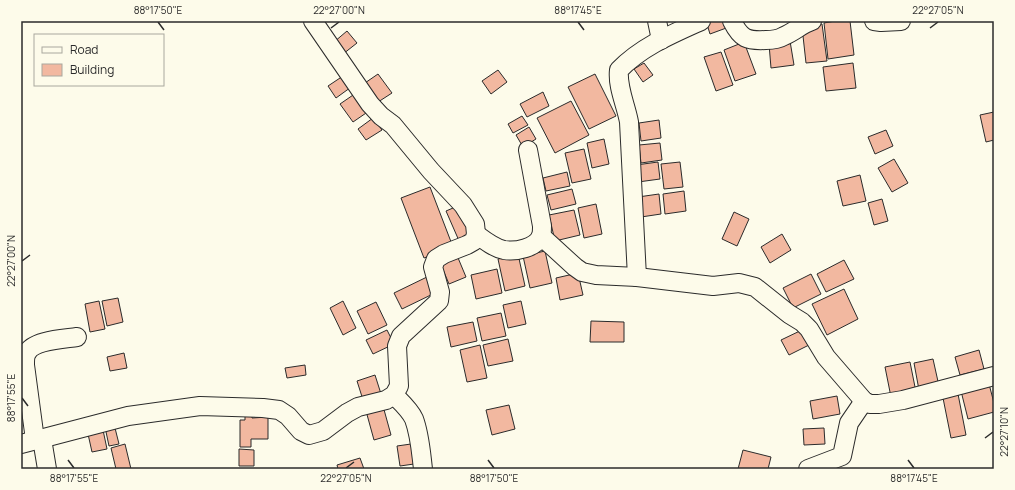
<svg xmlns="http://www.w3.org/2000/svg" width="1015" height="490" font-family="Manrope,sans-serif">
  <style>
    .building { fill: #f2b8a0; stroke: #2b2b2b }
    .lines { fill: none; stroke-linecap: round; stroke-linejoin: round }
    .minor-casing { stroke: #2b2b2b; stroke-width: 20 }
    .minor { stroke: #fdfbea; stroke-width: 18 }
    .ticks { fill: none; stroke: #2b2b2b; stroke-width: 1.5 }
    .neatline { fill: none; stroke: #2b2b2b; stroke-width: 1.5 }
    .ticks-label { font-size: 10px; text-anchor: middle; fill: #2b2b2b }
  </style>
  <rect width="100%" height="100%" fill="#fdfbea"/>
  <g class="building">
    <path d="M706 21H727L729 27 710 34Z"/>
    <path d="M835 21H850L854 55 828 59 824 23Z"/>
    <path d="M822 24 827 61 806 63 802 27Z"/>
    <path d="M347 31 357 43 343 54 334 42Z"/>
    <path d="M790 41 794 65 771 68 769 44Z"/>
    <path d="M744 42 756 74 735 81 724 50Z"/>
    <path d="M721 52 733 85 716 91 704 57Z"/>
    <path d="M644 63 653 75 643 82 634 69Z"/>
    <path d="M853 63 856 88 826 91 823 67Z"/>
    <path d="M498 70 507 82 491 94 482 81Z"/>
    <path d="M346 74 354 85 336 98 328 86Z"/>
    <path d="M378 74 392 93 375 104 362 85Z"/>
    <path d="M595 74 616 116 589 129 568 87Z"/>
    <path d="M543 92 549 106 527 117 520 104Z"/>
    <path d="M356 93 369 111 353 122 340 104Z"/>
    <path d="M571 101 589 135 555 153 537 118Z"/>
    <path d="M994 112V140L986 142 980 115Z"/>
    <path d="M522 116 528 125 513 133 508 124Z"/>
    <path d="M373 118 382 130 366 140 358 129Z"/>
    <path d="M659 120 661 138 641 141 639 123Z"/>
    <path d="M529 127 536 139 523 147 516 135Z"/>
    <path d="M886 130 893 146 875 154 868 137Z"/>
    <path d="M604 139 609 164 592 168 587 143Z"/>
    <path d="M660 143 662 160 641 163 639 145Z"/>
    <path d="M584 149 591 179 572 183 565 153Z"/>
    <path d="M894 159 908 183 892 192 878 168Z"/>
    <path d="M658 162 660 179 638 182 636 165Z"/>
    <path d="M680 162 683 187 664 189 661 164Z"/>
    <path d="M567 172 570 186 546 191 543 178Z"/>
    <path d="M860 175 866 201 843 206 837 181Z"/>
    <path d="M430 187 453 247 424 258 401 198Z"/>
    <path d="M572 189 576 204 551 210 547 195Z"/>
    <path d="M684 191 686 211 665 214 663 194Z"/>
    <path d="M659 194 661 214 641 217 638 197Z"/>
    <path d="M882 199 888 221 874 225 868 203Z"/>
    <path d="M596 204 602 234 584 238 578 208Z"/>
    <path d="M460 205 474 237 460 243 446 211Z"/>
    <path d="M574 210 580 235 555 241 549 215Z"/>
    <path d="M734 212 749 219 737 246 722 239Z"/>
    <path d="M782 234 791 250 770 263 761 247Z"/>
    <path d="M545 251 552 283 530 288 523 256Z"/>
    <path d="M456 253 466 277 449 284 439 260Z"/>
    <path d="M518 254 525 286 505 291 498 259Z"/>
    <path d="M844 260 854 279 826 292 817 274Z"/>
    <path d="M497 269 502 293 476 299 471 275Z"/>
    <path d="M578 273 583 295 560 300 556 278Z"/>
    <path d="M811 274 821 294 793 308 783 288Z"/>
    <path d="M429 276 437 292 402 309 394 293Z"/>
    <path d="M844 289 858 319 827 335 812 304Z"/>
    <path d="M118 298 123 322 107 326 102 301Z"/>
    <path d="M99 301 105 329 90 332 85 304Z"/>
    <path d="M343 301 356 328 343 335 330 308Z"/>
    <path d="M521 301 526 324 508 328 503 305Z"/>
    <path d="M376 302 387 325 368 334 357 311Z"/>
    <path d="M501 313 506 336 482 341 477 318Z"/>
    <path d="M591 321 624 322V342H590Z"/>
    <path d="M473 322 477 341 451 347 447 327Z"/>
    <path d="M804 329 811 344 789 355 781 340Z"/>
    <path d="M387 330 394 344 373 354 366 340Z"/>
    <path d="M508 339 513 361 488 366 483 345Z"/>
    <path d="M480 345 487 378 467 382 460 350Z"/>
    <path d="M979 350 984 369 960 375 955 357Z"/>
    <path d="M124 353 127 368 110 371 107 357Z"/>
    <path d="M933 359 939 386 919 390 914 363Z"/>
    <path d="M910 362 916 392 891 397 885 367Z"/>
    <path d="M305 365 306 375 287 378 285 368Z"/>
    <path d="M375 375 382 397 364 403 357 381Z"/>
    <path d="M989 384 994 403V412L968 419 961 391Z"/>
    <path d="M958 394 966 435 951 438 943 398Z"/>
    <path d="M837 396 840 414 813 419 810 401Z"/>
    <path d="M509 405 515 429 492 435 486 410Z"/>
    <path d="M383 406 391 435 374 440 366 411Z"/>
    <path d="M245 412H252V418L268 417V439H251V447H240V420H245Z"/>
    <path d="M114 424 119 444 109 446 105 427Z"/>
    <path d="M824 428 825 444 804 445 803 429Z"/>
    <path d="M103 430 107 449 92 452 88 434Z"/>
    <path d="M418 443 421 463 400 466 397 446Z"/>
    <path d="M125 444 131 469H116L111 448Z"/>
    <path d="M239 449 254 450V466H239Z"/>
    <path d="M743 450 771 457 768 469H738Z"/>
    <path d="M360 458 364 469H338L337 465Z"/>
  </g>
  <g class="lines">
    <g class="minor-casing">
      <g id="minor">
        <path d="M657 21 661 40"/>
        <path d="M732 21C741 39 747 41 766 40 772 40 779 39 784 36 794 32 802 24 812 21"/>
        <path d="M874 21 881 22 901 21"/>
        <path d="M476 234C484 240 494 248 504 250 516 252 536 248 541 236 542 233 542 229 542 226L528 150"/>
        <path d="M541 236 575 267 582 272 596 275 637 277 713 286 739 283 755 287 789 314 802 322 809 329 826 357 864 401 870 404H879L903 400 994 376"/>
        <path d="M637 277 629 122C626 105 617 87 619 70 641 47 672 34 701 21"/>
        <path d="M394 395C401 402 410 410 414 419 420 435 421 453 423 469"/>
        <path d="M42 439 47 469"/>
        <path d="M35 440 25 365C25 361 25 356 27 353 33 340 64 339 77 337"/>
        <path d="M21 444 128 416 200 406 263 408 279 410 288 416 301 431 309 435 323 431 347 413 358 407 386 400 394 395 399 386 397 346 401 336 439 301 440 292 433 267 436 259 444 254 467 245 474 241 476 234 475 224 463 205 431 171 393 125 381 116 370 104 313 21"/>
        <path d="M808 469 842 456 849 423 864 401"/>
      </g>
    </g>
    <use href="#minor" class="minor"/>
  </g>
  <path class="ticks" d="M158 22 164 30M578 22 584 30M331 28 339 22M930 28 938 22M22 261 30 255M22 398 28 406M985 438 993 432M68 460 74 468M488 460 494 468M908 460 914 468M346 468 354 462"/>
  <rect width="1015" height="490" fill="none" stroke="#fdfbea" stroke-width="44"/>
  <rect x="34" y="34" width="130" height="52" fill="#fdfbea" stroke="#a9a89e"/>
  <rect x="42" y="47" width="20" height="6" fill="#fdfbea" stroke="#a9a89e"/>
  <text x="70" y="54" font-size="12" fill="#2b2b2b">Road</text>
  <rect x="42" y="64" width="20" height="12" fill="#f2b8a0" stroke="#a9a89e"/>
  <text x="70" y="74" font-size="12" fill="#2b2b2b">Building</text>
  <rect x="22" y="22" width="971" height="446" class="neatline"/>
  <g class="ticks-label">
    <text x="158" y="14">88°17'50"E</text>
    <text x="339" y="14">22°27'00"N</text>
    <text x="578" y="14">88°17'45"E</text>
    <text x="938" y="14">22°27'05"N</text>
    <text transform="translate(11 261) rotate(-90)" y="4">22°27'00"N</text>
    <text transform="translate(11 398) rotate(-90)" y="4">88°17'55"E</text>
    <text transform="translate(1004 432) rotate(-90)" y="4">22°27'10"N</text>
    <text x="74" y="482">88°17'55"E</text>
    <text x="346" y="482">22°27'05"N</text>
    <text x="494" y="482">88°17'50"E</text>
    <text x="914" y="482">88°17'45"E</text>
  </g>
</svg>
